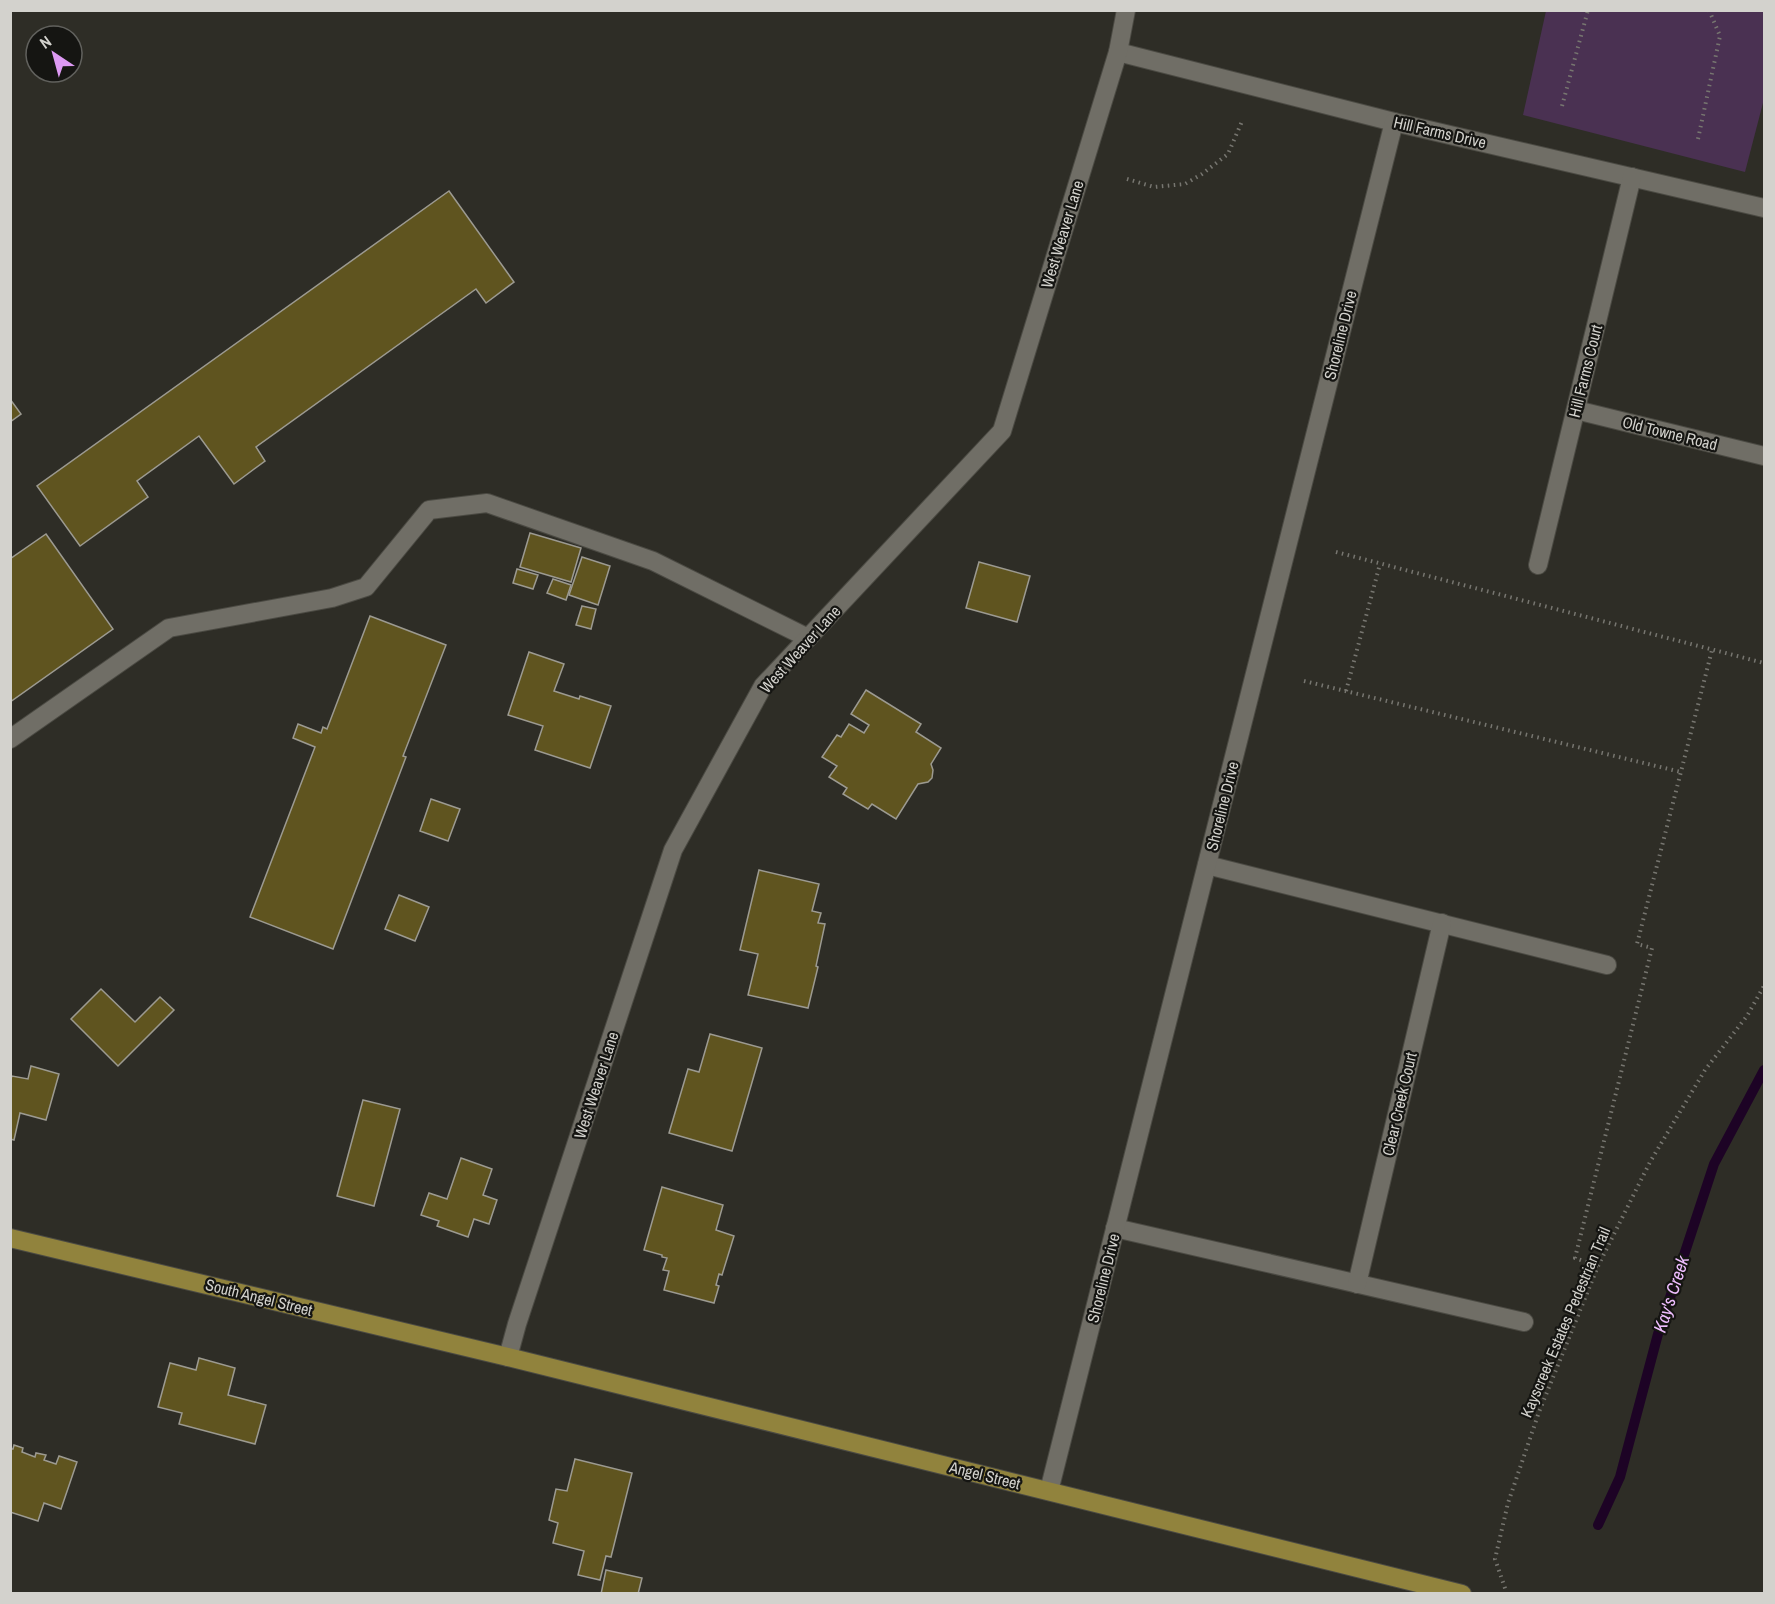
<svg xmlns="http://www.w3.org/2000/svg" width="1775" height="1604" font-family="'Archivo Narrow',sans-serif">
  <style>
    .green { fill: #4a3152 }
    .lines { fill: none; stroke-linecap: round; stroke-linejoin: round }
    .stream { stroke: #1d0325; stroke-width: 10 }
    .building { fill: #5f541f; stroke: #9c9a91; stroke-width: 1.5 }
    .minor-casing { stroke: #4b4a43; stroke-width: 20 }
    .major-casing { stroke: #4b4a43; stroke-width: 20 }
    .path { stroke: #777670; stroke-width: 4; stroke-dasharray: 1.5 4.5; stroke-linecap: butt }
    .minor { stroke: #706e66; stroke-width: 18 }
    .major { stroke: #91833d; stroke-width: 18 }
    .labels { text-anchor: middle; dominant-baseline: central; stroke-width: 4.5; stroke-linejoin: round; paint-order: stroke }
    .street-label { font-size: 16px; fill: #d3d2cd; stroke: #151512 }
    .water-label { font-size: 18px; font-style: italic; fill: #eebdfe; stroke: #151512 }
  </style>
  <rect width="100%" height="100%" fill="#2e2d26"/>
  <path class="green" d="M1546 11H1764V99L1745 172 1523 115Z"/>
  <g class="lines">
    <path class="stream" d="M1598 1525 1620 1477 1658 1334 1714 1164 1764 1070"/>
  </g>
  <g class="building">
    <path d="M449 191 514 282 486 303 476 289 256 447 265 461 234 484 199 436 137 481 148 497 80 546 37 486Z"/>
    <path d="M10 399 21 414 10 422Z"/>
    <path d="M530 533 581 548 571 582 520 567Z"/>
    <path d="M46 534 113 629 10 702V559Z"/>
    <path d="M582 557 610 566 598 605 569 595Z"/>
    <path d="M979 562 1030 576 1017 622 966 608Z"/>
    <path d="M517 569 538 575 533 589 513 583Z"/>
    <path d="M553 579 571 585 566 600 547 593Z"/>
    <path d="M582 606 596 609 591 629 576 625Z"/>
    <path d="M370 616 446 645 403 756 406 757 333 949 250 917 315 747 293 738 298 724 321 733 323 727 327 729Z"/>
    <path d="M529 652 564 664 554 691 579 699 580 696 611 706 590 768 535 750 543 726 508 715Z"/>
    <path d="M866 690 921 724 916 732 941 748 931 764 933 770 932 778 928 782 918 784 896 819 872 804 868 809 843 794 847 788 829 777 837 766 822 757 837 735 841 737 849 724 864 733 869 725 851 714Z"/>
    <path d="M431 799 460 809 448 841 420 831Z"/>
    <path d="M759 870 819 884 812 911 821 913 818 923 825 924 816 966 818 967 808 1008 748 995 758 954 740 950Z"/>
    <path d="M399 895 429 907 415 941 385 929Z"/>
    <path d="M101 989 135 1022 160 997 174 1010 118 1066 71 1019Z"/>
    <path d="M710 1034 762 1048 732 1151 669 1133 688 1069 699 1072Z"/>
    <path d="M31 1066 59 1074 46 1120 20 1113 14 1140 10 1139V1081L12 1076 28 1079Z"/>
    <path d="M363 1100 400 1109 374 1206 337 1196Z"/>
    <path d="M461 1158 492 1169 483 1195 497 1200 489 1224 474 1219 468 1237 437 1226 439 1221 421 1215 429 1193 447 1199Z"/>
    <path d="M662 1187 723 1205 716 1230 734 1236 722 1275 719 1274 716 1285 719 1286 714 1303 664 1290 669 1271 663 1270 667 1258 662 1257V1255L644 1250Z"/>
    <path d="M199 1358 235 1368 228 1395 266 1405 255 1444 179 1424 182 1413 158 1407 170 1363 196 1370Z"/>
    <path d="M14 1445 23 1448 22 1452 35 1457 36 1453 46 1455 44 1460 56 1464 59 1456 77 1462 61 1509 44 1503 38 1521 10 1512V1449H13Z"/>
    <path d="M575 1459 632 1473 611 1557 606 1556 600 1580 578 1575 584 1551 553 1543 558 1523 549 1520 556 1489 567 1491Z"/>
    <path d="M606 1570 642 1578 638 1594H601Z"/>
  </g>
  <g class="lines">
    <g class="minor-casing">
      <g id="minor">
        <path d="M1118 52 1394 122 1764 208"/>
        <path d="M1576 410 1764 456"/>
        <path d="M1538 565 1632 177"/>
        <path d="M10 739 169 628 332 598 366 587 429 510 487 503 653 561 808 638"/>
        <path d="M1207 865 1607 965"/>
        <path d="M1115 1228 1524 1322"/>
        <path d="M1357 1284 1442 923"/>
        <path d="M508 1357 517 1324 673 850 763 686 1002 431 1118 52 1126 10"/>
        <path d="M1049 1491 1394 122"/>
      </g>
    </g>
    <g class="major-casing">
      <path id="major" d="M10 1238 508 1357 1462 1594"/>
    </g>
    <g class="path">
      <path d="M1562 106 1588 10"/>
      <path d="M1698 139 1720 36 1709 10"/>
      <path d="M1127 179 1154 187 1185 184 1202 174 1228 154 1243 119"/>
      <path d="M1336 552 1764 663"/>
      <path d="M1304 681 1681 772"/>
      <path d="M1346 691 1380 564"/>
      <path d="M1598 1266 1575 1258 1652 948 1637 944 1712 650"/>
      <path d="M1507 1594 1495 1559 1508 1503 1539 1412 1598 1266 1650 1162 1705 1070 1747 1016 1764 986"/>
    </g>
    <use href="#minor" class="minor"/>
    <use href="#major" class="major"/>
  </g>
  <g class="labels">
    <g class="street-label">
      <text transform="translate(1440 132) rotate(13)">Hill Farms Drive</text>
      <text transform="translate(1062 234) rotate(-73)">West Weaver Lane</text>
      <text transform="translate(1340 335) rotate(-76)">Shoreline Drive</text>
      <text transform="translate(1585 371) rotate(-76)">Hill Farms Court</text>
      <text transform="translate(1670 433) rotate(14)">Old Towne Road</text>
      <text transform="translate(800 649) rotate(-48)">West Weaver Lane</text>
      <text transform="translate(1222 806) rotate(-76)">Shoreline Drive</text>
      <text transform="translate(596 1085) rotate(-72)">West Weaver Lane</text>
      <text transform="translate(1399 1104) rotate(-77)">Clear Creek Court</text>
      <text transform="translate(1103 1278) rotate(-76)">Shoreline Drive</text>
      <text transform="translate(259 1297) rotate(14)">South Angel Street</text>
      <text transform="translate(1565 1322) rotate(-67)">Kayscreek Estates Pedestrian Trail</text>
      <text transform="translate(985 1475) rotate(14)">Angel Street</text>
    </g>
    <g class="water-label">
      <text transform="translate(1671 1294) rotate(-72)">Kay's Creek</text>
    </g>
  </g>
  <rect width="1775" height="1604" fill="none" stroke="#d3d2cd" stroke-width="24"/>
  <g transform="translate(54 54) rotate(324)"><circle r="28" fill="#151512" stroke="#61615d" stroke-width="1.5"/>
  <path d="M0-4.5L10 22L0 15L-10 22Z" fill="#dd99f3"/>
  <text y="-9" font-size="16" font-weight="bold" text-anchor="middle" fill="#d3d2cd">N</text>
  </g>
</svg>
